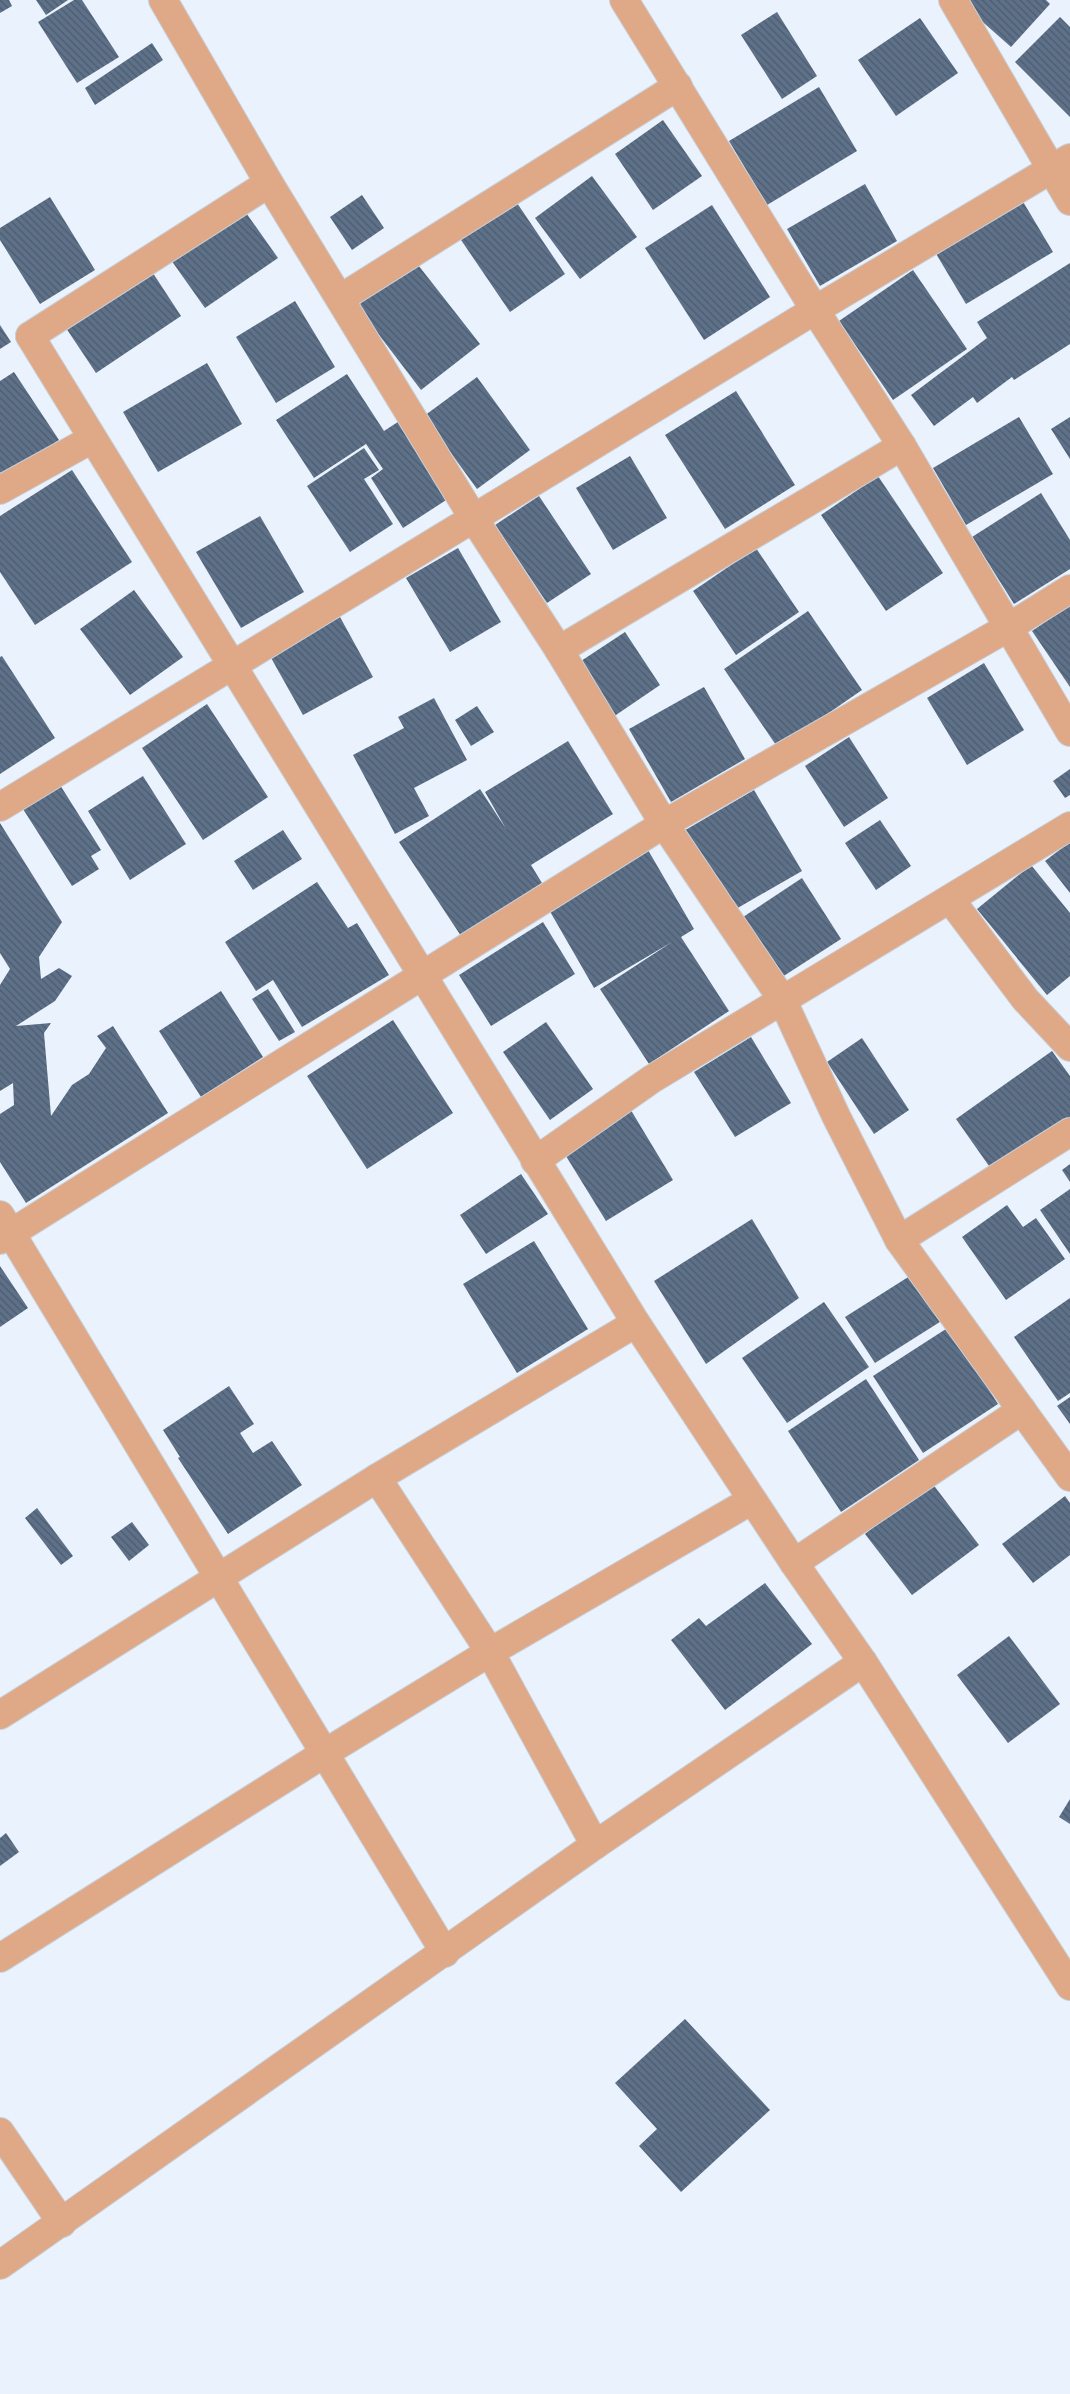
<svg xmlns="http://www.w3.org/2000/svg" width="1070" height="2394" font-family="Montserrat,sans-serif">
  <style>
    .building { fill: url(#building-back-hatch) }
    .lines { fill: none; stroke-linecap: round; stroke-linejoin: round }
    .minor-casing { stroke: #c8d0da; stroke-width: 30 }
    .tertiary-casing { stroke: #c8d0da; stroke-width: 30 }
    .minor { stroke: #dfa886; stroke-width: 28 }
    .tertiary { stroke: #dfa886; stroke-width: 28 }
  </style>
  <defs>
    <pattern id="building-back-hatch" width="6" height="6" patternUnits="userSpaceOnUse" patternTransform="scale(1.25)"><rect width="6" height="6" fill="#5e7188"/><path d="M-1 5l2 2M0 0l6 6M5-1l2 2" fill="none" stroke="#4c5c6f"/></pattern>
  </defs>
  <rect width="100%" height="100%" fill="#eaf3fd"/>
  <g class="building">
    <path d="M0 0H9L12 6 0 13Z"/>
    <path d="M36 0H68L46 15Z"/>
    <path d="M74 0H82L119 57 77 83 38 22Z"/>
    <path d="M958 0H1046L1050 4 1011 47Z"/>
    <path d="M777 12 817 76 782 99 741 35Z"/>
    <path d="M1060 17 1070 27V117L1015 62Z"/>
    <path d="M920 18 958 73 896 116 858 60Z"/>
    <path d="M152 43 163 60 95 105 85 88Z"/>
    <path d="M819 87 857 151 767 205 729 141Z"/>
    <path d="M663 120 702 176 653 210 615 154Z"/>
    <path d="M592 176 637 237 580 279 535 218Z"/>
    <path d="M865 184 897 241 820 286 787 229Z"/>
    <path d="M362 195 384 228 352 250 330 217Z"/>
    <path d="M50 197 95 270 40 304 0 240V228Z"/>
    <path d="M515 200 565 274 510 312 459 237Z"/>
    <path d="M1022 200 1053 252 966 304 935 252Z"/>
    <path d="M712 205 770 297 704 340 645 248Z"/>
    <path d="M244 210 278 258 205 308 171 260Z"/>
    <path d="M415 261 480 344 421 390 357 306Z"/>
    <path d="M1070 263V344L1014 380 1012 377 977 403 973 397 934 426 911 395 987 338 977 322Z"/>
    <path d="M149 267 181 316 96 373 64 325Z"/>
    <path d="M913 270 967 349 893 400 839 321Z"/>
    <path d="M295 301 335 367 276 403 236 337Z"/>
    <path d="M0 325 11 342 0 349Z"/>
    <path d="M207 363 242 424 158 472 123 412Z"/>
    <path d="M14 372 59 440 4 478 0 472V381Z"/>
    <path d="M347 374 384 431 407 416 457 493 403 528 371 478 383 469 366 444 314 478 276 420Z"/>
    <path d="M477 377 530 450 477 489 424 416Z"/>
    <path d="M736 391 795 485 725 529 665 435Z"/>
    <path d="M1019 417 1053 474 966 525 933 468Z"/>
    <path d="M1070 417V459L1051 429Z"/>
    <path d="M364 448 379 470 364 479 393 524 350 552 307 486Z"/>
    <path d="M630 456 667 518 613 550 576 488Z"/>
    <path d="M72 470 132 562 35 625 0 572V516Z"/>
    <path d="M878 476 943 573 886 611 821 515Z"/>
    <path d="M1041 493 1070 540V569L1014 604 972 537Z"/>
    <path d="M539 496 591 574 547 603 495 525Z"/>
    <path d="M260 516 304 592 241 628 196 552Z"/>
    <path d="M458 548 501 622 450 652 406 578Z"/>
    <path d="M756 548 799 612 736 655 693 591Z"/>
    <path d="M134 590 183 657 130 695 80 629Z"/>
    <path d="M1070 605V687L1032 631Z"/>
    <path d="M808 611 862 690 778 748 724 669Z"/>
    <path d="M340 617 373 677 303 715 270 656Z"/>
    <path d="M625 632 660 685 613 717 578 663Z"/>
    <path d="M2 656 55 738 0 774V657Z"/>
    <path d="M984 663 1024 730 967 765 927 698Z"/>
    <path d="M704 687 745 759 671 802 629 729Z"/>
    <path d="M434 698 467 760 414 788 429 816 395 834 353 755 404 728 398 717Z"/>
    <path d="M207 704 268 797 203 840 142 748Z"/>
    <path d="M477 706 494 732 471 746 455 720Z"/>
    <path d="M849 737 888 798 844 827 805 766Z"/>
    <path d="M568 741 613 814 531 865 542 883 461 936 399 842 480 789 506 829 485 792Z"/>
    <path d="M1070 769V795L1065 798 1053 781Z"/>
    <path d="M143 776 186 844 130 880 88 811Z"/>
    <path d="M60 785 101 850 91 856 99 869 72 886 23 809Z"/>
    <path d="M754 790 802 871 729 913 682 832Z"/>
    <path d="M880 820 911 866 876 890 845 843Z"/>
    <path d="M0 823 62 922 39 957 41 979 59 968 72 976 55 1001 16 1026 51 1023 44 1033 51 1116 72 1085 89 1074 106 1048 97 1036 113 1026 168 1113 26 1203 0 1162V1114L14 1105 13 1083 0 1091V985L10 969 0 953Z"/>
    <path d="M283 830 302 859 253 890 234 861Z"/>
    <path d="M1070 842V893L1045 861Z"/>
    <path d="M648 850 694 929 681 937 729 1011 649 1064 600 989 672 942 594 988 548 908Z"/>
    <path d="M1031 865 1070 913V976L1047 995 977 909Z"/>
    <path d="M802 878 841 939 779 979 740 919Z"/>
    <path d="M317 882 348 928 357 923 389 975 302 1027 273 980 256 991 225 942Z"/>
    <path d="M543 922 575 974 491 1026 459 975Z"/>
    <path d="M268 989 295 1032 279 1041 252 999Z"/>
    <path d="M221 991 263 1057 201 1097 159 1031Z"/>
    <path d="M393 1020 453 1113 367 1169 307 1076Z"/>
    <path d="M546 1022 593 1089 550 1120 503 1052Z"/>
    <path d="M751 1037 791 1103 735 1137 694 1072Z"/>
    <path d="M862 1038 909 1110 874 1134 827 1062Z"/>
    <path d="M1052 1051 1070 1076V1123L996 1176 956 1119Z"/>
    <path d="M629 1107 673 1180 606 1221 561 1148Z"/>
    <path d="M1070 1164V1182L1062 1170Z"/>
    <path d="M521 1174 548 1214 486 1254 460 1215Z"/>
    <path d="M1070 1189V1254L1040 1210Z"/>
    <path d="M1007 1205 1023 1227 1036 1218 1065 1259 1006 1300 962 1237Z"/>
    <path d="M752 1219 799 1298 706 1364 654 1281Z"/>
    <path d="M534 1241 588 1329 517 1373 463 1284Z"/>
    <path d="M0 1266 28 1308 0 1327Z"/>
    <path d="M913 1274 943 1320 875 1363 845 1317Z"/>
    <path d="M1070 1298V1393L1058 1401 1014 1337Z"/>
    <path d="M824 1302 869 1367 787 1423 742 1358Z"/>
    <path d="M949 1327 998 1404 923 1453 873 1376Z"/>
    <path d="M866 1379 919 1460 841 1512 788 1431Z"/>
    <path d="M229 1386 254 1424 240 1433 253 1453 272 1441 302 1485 228 1534 178 1458 180 1457 163 1430Z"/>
    <path d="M1070 1397V1424L1057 1406Z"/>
    <path d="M929 1479 979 1545 912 1595 865 1534Z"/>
    <path d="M1065 1496 1070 1503V1555L1033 1583 1002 1544Z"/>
    <path d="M37 1508 73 1556 61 1565 25 1518Z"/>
    <path d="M132 1522 149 1545 129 1561 111 1537Z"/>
    <path d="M765 1583 812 1644 725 1710 671 1640 699 1618 706 1626Z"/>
    <path d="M1009 1636 1060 1704 1008 1743 957 1675Z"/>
    <path d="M1070 1799V1824L1059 1817Z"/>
    <path d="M6 1833 19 1852 0 1866V1838Z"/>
    <path d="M685 2019 770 2110 681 2192 639 2146 657 2129 615 2083Z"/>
  </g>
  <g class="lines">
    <g class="minor-casing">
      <g id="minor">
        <path d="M163 0 269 183 474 519 559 650 664 824 782 999 836 1116 899 1240 1070 1477"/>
        <path d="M624 0 815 310 902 446 1070 732"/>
        <path d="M953 0 1070 201"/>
        <path d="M341 298 678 86"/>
        <path d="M30 336 269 183"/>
        <path d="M0 490 92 439"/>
        <path d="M559 650 902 446"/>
        <path d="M0 807 815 310 1070 158"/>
        <path d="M950 899 1025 999 1070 1047"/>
        <path d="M535 1161 652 1079 1070 826"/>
        <path d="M0 1215 445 1953"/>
        <path d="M0 1240 664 824 1009 627 1070 589"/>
        <path d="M899 1240 1070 1132"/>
        <path d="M377 1478 490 1652 595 1845"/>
        <path d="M794 1563 1022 1410"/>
        <path d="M0 1715 377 1478 636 1323"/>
        <path d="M0 1958 325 1753 490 1652 752 1500"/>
        <path d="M0 2132 62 2223"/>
        <path d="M0 2265 595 1845 863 1662"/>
      </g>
    </g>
    <g class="tertiary-casing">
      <path id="tertiary" d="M30 336 636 1323 794 1563 863 1662 1070 1986"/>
    </g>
    <use href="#minor" class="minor"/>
    <use href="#tertiary" class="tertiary"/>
  </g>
</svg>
